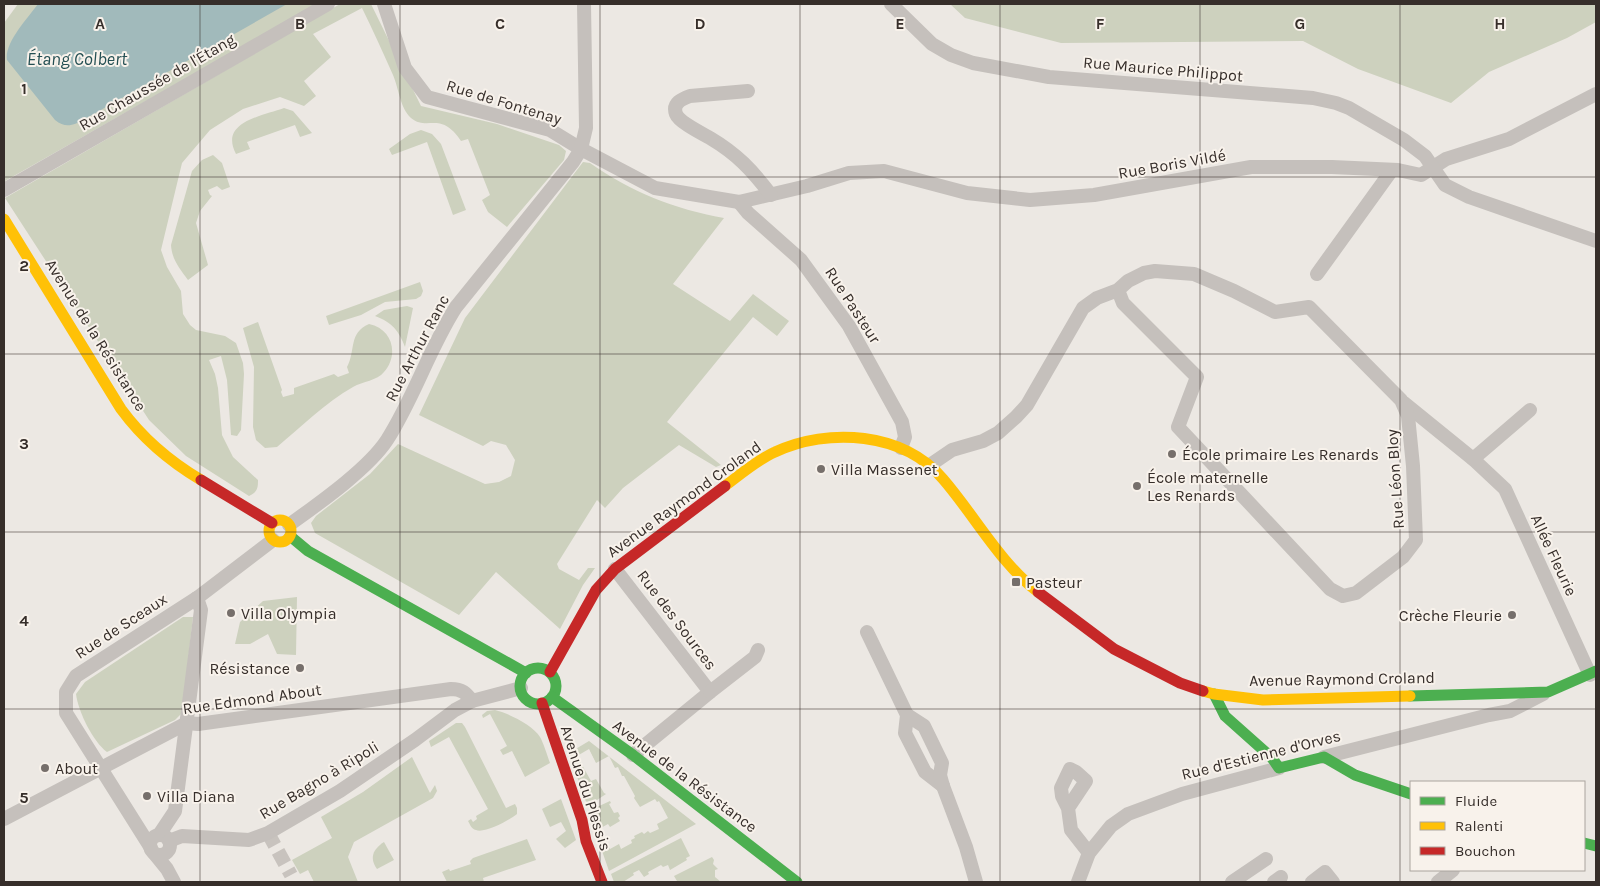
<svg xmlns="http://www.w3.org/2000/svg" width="1600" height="886" font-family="Karla,sans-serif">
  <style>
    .green { fill: #cdd1be }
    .water { fill: #a1babb }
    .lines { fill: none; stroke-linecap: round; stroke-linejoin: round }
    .street-tunnel { stroke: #c8c3be; stroke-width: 14; stroke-dasharray: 14 7; stroke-linecap: butt }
    .street { stroke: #c5c0bc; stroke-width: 14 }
    .fast { stroke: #4caf50; stroke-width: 11 }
    .slow { stroke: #ffc107; stroke-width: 11 }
    .jam { stroke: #c62828; stroke-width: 11 }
    .grid { fill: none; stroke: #362e2a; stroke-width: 1; stroke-opacity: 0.55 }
    .poi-dot { fill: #766f6b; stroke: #f8f2eb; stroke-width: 2 }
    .labels { text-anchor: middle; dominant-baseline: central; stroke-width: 4; stroke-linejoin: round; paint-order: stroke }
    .street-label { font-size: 16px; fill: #362e2a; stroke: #f8f2eb }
    .poi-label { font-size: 16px; fill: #362e2a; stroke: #f8f2eb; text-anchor: start }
    .water-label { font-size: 18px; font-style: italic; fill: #244f53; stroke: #f8f2eb }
    .grid-label { font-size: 16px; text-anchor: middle; font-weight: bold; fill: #362e2a; stroke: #f8f2eb; stroke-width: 4; stroke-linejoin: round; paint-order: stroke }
  </style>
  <rect width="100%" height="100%" fill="#ece8e3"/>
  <g class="green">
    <path d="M18 4H317L5 181H4V23Z"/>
    <path d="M340 4H371L421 106 497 124 559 145 566 151 564 160 507 227 488 212 482 200 490 195 468 139 461 141C440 110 428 132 411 118 400 108 399 89 393 75 383 53 373 30 362 8L313 34 331 57 304 81 316 96 304 106 280 97 243 109 210 130 182 163 161 250 167 267 181 291 183 314 190 325 196 330 225 336 236 343 243 363 244 374 241 430 237 436 231 435 227 380 221 356 209 360 215 374 218 388 222 435 233 457 258 480C258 489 257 492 249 496L186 456 149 420 5 198Z"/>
    <path d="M950 4H1596V22L1567 38 1489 72 1451 103 1358 69 1303 41 1061 43 965 18Z"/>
    <path d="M284 108 293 111 312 133 300 137 295 125 247 142 250 149 236 154C219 122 262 116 284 108Z"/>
    <path d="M421 130 432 134 441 144 466 210 453 215 427 142 392 155 389 149 410 134Z"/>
    <path d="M213 155 222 163 230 187 222 190 217 186 208 190 210 195 212 196 200 211 196 223 208 265 188 280C180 269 172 260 171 245L192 171 202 160Z"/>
    <path d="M583 162 590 163C631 192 674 209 724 218L673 284 730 321 753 294 789 321 777 336 753 317 667 422 721 465 716 467 679 445 623 488 605 508 597 500 557 564 559 569 579 580 588 568H595L583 585 560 629 496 572 459 615 315 533 311 523 316 516 370 474 398 444 485 484 499 482 511 476 515 460 506 445 491 441 483 446 419 415 465 318Z"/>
    <path d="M420 282 423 291 421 296 416 299 385 302 361 315 329 325 326 316Z"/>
    <path d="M407 306 413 308 405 347C399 331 392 322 375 316L384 310Z"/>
    <path d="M258 322 282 390 281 392 283 397 294 394V388L334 374 338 377 349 373 347 367C356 351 348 333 369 324 393 329 399 355 384 372 377 381 363 381 353 387 325 403 301 427 277 447L265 448 256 440 253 427 254 367 243 328Z"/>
    <path d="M297 597 296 655 277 654 268 634 250 644H235L240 622 263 601Z"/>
    <path d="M183 617H193L182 713 175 720 107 752C93 742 78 711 76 694L85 682Z"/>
    <path d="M495 710C508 713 533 725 540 737 544 744 547 755 550 763L525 777 512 751 503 755 500 750 507 746 490 714 483 718 482 715 487 711Z"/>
    <path d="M456 723H462L465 727 506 808 515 804 517 808V814C510 820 484 834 476 830 471 829 470 824 468 821L471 819 473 822 477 819 476 816 488 809 449 737 431 747 429 741Z"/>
    <path d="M589 741 696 824 609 871 592 822V812L597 809V807L610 801 611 803 609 804 614 813 618 812 620 816 618 818 620 821 610 827 608 824 597 830 602 840 605 839 610 849 619 844 621 849 632 843 631 840 635 838 634 836 642 832 644 834 648 831 650 833 659 829 657 824 668 818 659 801 657 802 655 799 640 807 634 798 635 796 624 776H622L618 767 615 768 609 756 596 763 589 749 577 756 591 781 596 779 604 793 606 794 594 802 593 801 588 803 585 800 569 753Z"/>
    <path d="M412 757 430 793 435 785 437 791 433 798 354 842 348 857 358 882H314L308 870 300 874 292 860 332 838 321 817 363 792Z"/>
    <path d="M561 799 576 840 565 848 556 839 566 831 561 822 550 827 542 809Z"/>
    <path d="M681 838 690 856 686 858 687 860 670 870 668 865 663 867 661 865 648 872 649 874 644 877 639 870 633 873 634 875 623 882H614L611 874Z"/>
    <path d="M527 839 536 860 483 878 484 882H447L442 872 449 869 450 871 471 864 470 861 473 858Z"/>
    <path d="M384 842 394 860 377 869C369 858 373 849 384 842Z"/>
    <path d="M712 857 714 860 713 864 718 869 715 870V877L721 882H675L677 881 674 876Z"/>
  </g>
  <path class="water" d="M38 4H287L85 119C74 125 66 129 55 120L7 60C4 43 28 18 38 4Z"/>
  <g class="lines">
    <path class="street-tunnel" d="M268 833 291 875"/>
    <g class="street">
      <path d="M384 4 405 68 427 97 550 130 581 149 655 188 739 202 807 186 849 173 884 171 967 193 1030 200 1094 195 1251 167H1332L1398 170 1421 175 1446 159 1509 139 1596 94"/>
      <path d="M891 4 932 44 951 55 973 63 1049 77 1313 98 1336 103 1349 108 1404 140 1425 156 1445 185 1469 197 1596 241"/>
      <path d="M748 91 690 96C682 99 672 103 676 114 679 122 701 133 710 138 737 154 752 170 771 195"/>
      <path d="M4 190 328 4"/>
      <path d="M739 202 748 213 801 260 849 326 902 422 905 437 901 448"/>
      <path d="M1317 274 1392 170"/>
      <path d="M1404 403 1473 459 1505 489 1590 675"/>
      <path d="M1473 459 1530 410"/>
      <path d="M930 465 952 450 983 441 998 433 1016 417 1027 405 1083 308 1097 298 1118 290 1128 281 1144 273 1155 271 1194 274 1234 291 1275 312 1309 307 1401 400 1408 416 1413 466 1416 540 1403 557 1356 593 1343 596 1330 589 1178 427 1197 377 1123 303 1118 290"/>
      <path d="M289 525C318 504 368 469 387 440 414 398 429 349 456 307L573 162 581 149 586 128 584 4"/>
      <path d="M615 569 710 692 633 755"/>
      <path d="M867 632 907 715 905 733 925 772 943 786"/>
      <path d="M710 692 755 657 758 650"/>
      <path d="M907 715 924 726 942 763 940 775 943 786 966 847 976 882"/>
      <path d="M1324 757 1489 715 1510 711 1543 694"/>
      <path d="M1068 808 1086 781 1076 772 1070 769 1061 788 1062 796 1068 808 1071 830 1089 853"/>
      <path d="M4 819 187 723 198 724 451 689C462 689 466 693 472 701L521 688"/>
      <path d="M159 835 175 811 201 610 197 598"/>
      <circle cx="160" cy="845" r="10"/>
      <path d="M169 841 182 836 249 840 268 833 340 791 415 740 455 710 472 701"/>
      <path d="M151 848 66 713V692L76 676 197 598 273 540"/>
      <path d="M154 853 167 869 174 882"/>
      <path d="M1078 882 1089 853 1111 826 1128 814 1182 794 1279 768"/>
      <path d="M1232 882 1266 859"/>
      <path d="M1274 882 1281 877"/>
      <path d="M1312 882 1325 872 1333 882"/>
      <path d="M1438 882 1453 870"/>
    </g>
    <g class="fast">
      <path d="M290 536 308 551 526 673"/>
      <circle cx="538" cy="686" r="18"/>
      <path d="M1214 694 1225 716 1272 758 1279 768 1324 757 1355 775 1411 794"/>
      <path d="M1410 696 1548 692 1596 671"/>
      <path d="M552 697 633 755 797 882"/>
      <path d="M1584 843 1596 846"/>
    </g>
    <g class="slow">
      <path d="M4 219 121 409C143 439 169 461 201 480"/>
      <path d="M725 486C741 474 757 460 775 452 828 427 904 432 943 479 975 516 999 562 1038 592"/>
      <circle cx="280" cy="531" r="11"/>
      <path d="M1203 691 1214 694 1263 700 1410 696"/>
    </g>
    <g class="jam">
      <path d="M201 480 272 523"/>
      <path d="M1038 592 1114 649 1180 683 1203 691"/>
      <path d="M550 672 596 590 615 569 725 486"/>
      <path d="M542 703 582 820 586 841 602 882"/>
    </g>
  </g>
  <path class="grid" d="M200 4V882M400 4V882M600 4V882M800 4V882M1000 4V882M1200 4V882M1400 4V882M4 177H1596M4 354H1596M4 532H1596M4 709H1596"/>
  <g class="poi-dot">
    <circle cx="1172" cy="454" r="5"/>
    <circle cx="821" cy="469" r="5"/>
    <circle cx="1137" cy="486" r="5"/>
    <rect x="1011" y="577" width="10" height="10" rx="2.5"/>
    <circle cx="231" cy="613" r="5"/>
    <circle cx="1512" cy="615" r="5"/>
    <circle cx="300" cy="668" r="5"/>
    <circle cx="45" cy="768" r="5"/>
    <circle cx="147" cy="796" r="5"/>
  </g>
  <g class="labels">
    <g class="street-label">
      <text transform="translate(1163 69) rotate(5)">Rue Maurice Philippot</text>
      <text transform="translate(157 82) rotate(-30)">Rue Chaussée de l'Étang</text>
      <text transform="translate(504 102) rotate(17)">Rue de Fontenay</text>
      <text transform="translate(1172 164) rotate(-10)">Rue Boris Vildé</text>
      <text transform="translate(853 305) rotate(57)">Rue Pasteur</text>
      <text transform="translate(96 335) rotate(58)">Avenue de la Résistance</text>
      <text transform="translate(417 348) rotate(-62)">Rue Arthur Ranc</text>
      <text transform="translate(1395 479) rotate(-94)">Rue Léon Bloy</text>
      <text transform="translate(684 499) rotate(-36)">Avenue Raymond Croland</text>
      <text transform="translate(1554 555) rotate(65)">Allée Fleurie</text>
      <text transform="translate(677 620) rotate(53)">Rue des Sources</text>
      <text transform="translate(121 626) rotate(-33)">Rue de Sceaux</text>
      <text transform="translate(1342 679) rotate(-1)">Avenue Raymond Croland</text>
      <text transform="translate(252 699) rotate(-8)">Rue Edmond About</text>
      <text transform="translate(1261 755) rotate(-14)">Rue d'Estienne d'Orves</text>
      <text transform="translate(685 776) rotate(37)">Avenue de la Résistance</text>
      <text transform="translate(319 780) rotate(-31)">Rue Bagno à Ripoli</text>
      <text transform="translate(586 788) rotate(72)">Avenue du Plessis</text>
    </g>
    <g class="poi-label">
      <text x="1182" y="454">École primaire Les Renards</text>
      <text x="831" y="469">Villa Massenet</text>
      <text x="1147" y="477">École maternelle<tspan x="1147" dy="18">Les Renards</tspan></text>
      <text x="1026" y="582">Pasteur</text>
      <text x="241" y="613">Villa Olympia</text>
      <text x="1502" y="615" text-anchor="end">Crèche Fleurie</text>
      <text x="290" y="668" text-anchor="end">Résistance</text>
      <text x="55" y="768">About</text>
      <text x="157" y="796">Villa Diana</text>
    </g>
    <g class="water-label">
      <text x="77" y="59">Étang Colbert</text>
    </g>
  </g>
  <g class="grid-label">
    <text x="100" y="29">A</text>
    <text x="300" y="29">B</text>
    <text x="500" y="29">C</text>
    <text x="700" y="29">D</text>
    <text x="900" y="29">E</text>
    <text x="1100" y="29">F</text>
    <text x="1300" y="29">G</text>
    <text x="1500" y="29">H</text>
    <text x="24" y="94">1</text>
    <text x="24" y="271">2</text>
    <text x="24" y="449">3</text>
    <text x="24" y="626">4</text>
    <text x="24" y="803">5</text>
  </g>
  <rect width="1600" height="886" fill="none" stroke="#362e2a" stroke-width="10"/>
  <rect x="1410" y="781" width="175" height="90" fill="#f8f2eb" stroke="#aaa49e"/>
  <rect x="1420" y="797" width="25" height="8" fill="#4caf50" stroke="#aaa49e"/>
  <text x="1455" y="806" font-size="15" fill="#362e2a">Fluide</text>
  <rect x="1420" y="822" width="25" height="8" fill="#ffc107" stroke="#aaa49e"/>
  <text x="1455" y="831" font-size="15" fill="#362e2a">Ralenti</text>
  <rect x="1420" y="847" width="25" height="8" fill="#c62828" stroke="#aaa49e"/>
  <text x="1455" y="856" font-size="15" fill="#362e2a">Bouchon</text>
</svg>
